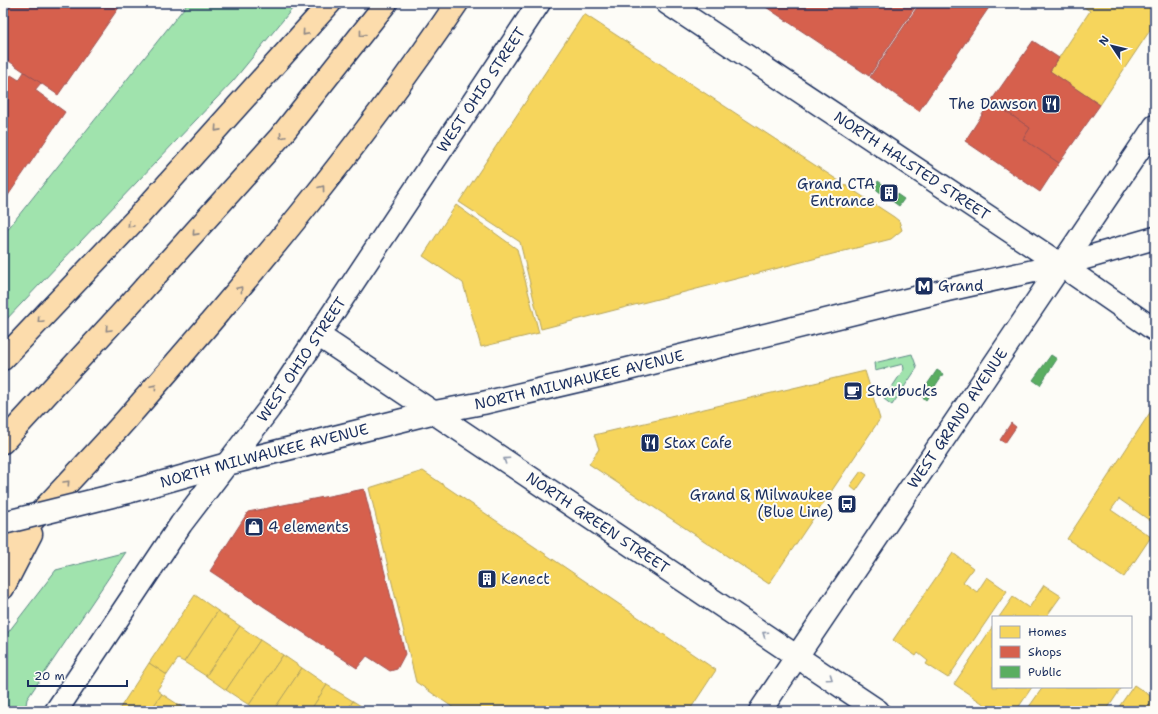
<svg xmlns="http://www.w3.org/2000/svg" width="1158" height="714" font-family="'Shantell Sans',sans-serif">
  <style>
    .green { fill: #a0e3ad; stroke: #5e8986 }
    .homes { fill: #f6d55c; stroke: #b4a35d }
    .shops { fill: #d6604d; stroke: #9e5152 }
    .public { fill: #5aae61; stroke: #478860 }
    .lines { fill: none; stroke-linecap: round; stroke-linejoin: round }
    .street-casing { stroke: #1b2f5e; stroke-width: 25 }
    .secondary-casing { stroke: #1b2f5e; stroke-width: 25 }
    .highway-casing { stroke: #1b2f5e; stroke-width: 25 }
    .street { stroke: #fdfcf7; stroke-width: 22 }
    .secondary { stroke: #fdfcf7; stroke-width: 22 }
    .highway { stroke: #fcdcac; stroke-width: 22 }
    .secondary-bridge-casing { stroke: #1b2f5e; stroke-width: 25; stroke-linecap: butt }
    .secondary-bridge { stroke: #fdfcf7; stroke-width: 22 }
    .oneway { stroke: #8c8685 }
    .oneway2 { stroke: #8c96aa }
    .labels { text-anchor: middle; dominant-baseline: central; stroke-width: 4; stroke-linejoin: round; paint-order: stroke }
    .street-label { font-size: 15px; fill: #1b2f5e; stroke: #fdfcf7 }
    .poi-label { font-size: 15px; fill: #1b2f5e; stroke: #fdfcf7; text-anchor: start }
  </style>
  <rect width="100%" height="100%" fill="#fdfcf7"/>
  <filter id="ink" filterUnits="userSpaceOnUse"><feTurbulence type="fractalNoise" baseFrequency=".025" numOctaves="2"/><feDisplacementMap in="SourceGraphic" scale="8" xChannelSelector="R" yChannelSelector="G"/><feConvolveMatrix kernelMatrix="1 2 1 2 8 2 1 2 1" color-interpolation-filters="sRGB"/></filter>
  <g filter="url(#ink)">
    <g class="green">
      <path d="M188 3H297L233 81 3 323V235Z"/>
      <path d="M912 354 917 368 892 405 884 399 904 369 903 364 875 371 874 363Z"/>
      <path d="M126 552 27 699 25 711H3V639L56 570Z"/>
    </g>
    <g class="homes">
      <path d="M1078 3H1155V23L1100 105 1050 71 1090 11Z"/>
      <path d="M584 14 894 217 899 221 902 230 891 239 541 329 520 242 459 202Z"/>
      <path d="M456 205 517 249 539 333 481 347 463 283 423 256Z"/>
      <path d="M865 371 880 419 769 584 589 464 599 449 594 435Z"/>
      <path d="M1155 405V517L1152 522 1119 499 1111 510 1151 537 1124 577 1067 539Z"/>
      <path d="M423 471 716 670 689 711H458L416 682 369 488Z"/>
      <path d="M861 471 867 475 856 491 850 486Z"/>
      <path d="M953 553 973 568 963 582 977 592 987 577 1007 591 948 678 926 664 928 661 918 653 916 656 893 640Z"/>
      <path d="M1044 585 1061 596 1046 617H999L1013 597 1029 608Z"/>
      <path d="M195 595 218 611 184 662 178 659 167 675 149 663Z"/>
      <path d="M218 611 240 626 206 676 184 662Z"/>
      <path d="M240 626 260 640 226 690 206 676Z"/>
      <path d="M993 626V687H1032L1016 711H994L954 684Z"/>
      <path d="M260 640 283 655 249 705 226 690Z"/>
      <path d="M283 655 302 668 273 711H257L249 705Z"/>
      <path d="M149 663 167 675 157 690 162 694 150 711H118Z"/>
      <path d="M302 668 327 685 310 711H273Z"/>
      <path d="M327 685 353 701 347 711H310Z"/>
      <path d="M1134 685 1155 699V711H1116Z"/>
      <path d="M1043 687H1122L1106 711H1026Z"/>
      <path d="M162 694 182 707 180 711H150Z"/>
      <path d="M353 701 369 711H347Z"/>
    </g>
    <g class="shops">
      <path d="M11 3H122L58 95 3 57V14Z"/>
      <path d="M760 3H918L869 76Z"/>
      <path d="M920 3H992L919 111 870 77Z"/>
      <path d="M1033 41 1059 58 1050 71 1100 105 1059 163 1023 139 1030 128 991 101Z"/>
      <path d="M24 72 41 83 35 90 65 112 7 197 3 195V87L11 75 19 80Z"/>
      <path d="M991 101 1030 128 1023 139 1059 163 1040 192 965 141Z"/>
      <path d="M1011 423 1016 427 1005 443 1000 440Z"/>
      <path d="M364 489 405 654 397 669 390 671 367 656 357 668 210 571 248 512Z"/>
    </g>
    <g class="public">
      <path d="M878 181 904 199 899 206 874 188Z"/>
      <path d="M1051 355 1057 359 1040 385 1033 380Z"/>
      <path d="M937 370 943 374 926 400 920 395Z"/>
    </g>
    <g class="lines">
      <g class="street-casing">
        <g id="street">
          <path id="s1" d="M318 335 878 711"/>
          <path id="s2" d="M56 711 181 524 269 409 539 3"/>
        </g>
      </g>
      <g class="secondary-casing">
        <g id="secondary">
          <path id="s3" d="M667 3 1061 265 1155 330"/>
          <path id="s4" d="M128 492 227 464 435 412 483 403 624 370 947 290 1061 265 1155 238"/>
          <path id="s5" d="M760 711 1155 126"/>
        </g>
      </g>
      <g class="highway-casing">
        <g id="highway">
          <path d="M3 359 136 219 330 3"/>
          <path d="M3 442 130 304 280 137 386 3"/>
          <path d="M3 553C45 506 90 461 132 413 247 282 359 148 457 3"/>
          <path d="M3 588 31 534"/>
        </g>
      </g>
      <use href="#street" class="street"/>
      <use href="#secondary" class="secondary"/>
      <use href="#highway" class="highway"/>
      <g class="secondary-bridge-casing">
        <path id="secondary-bridge" d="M3 523 128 492"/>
      </g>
      <use href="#secondary-bridge" class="secondary-bridge"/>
    </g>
    <defs><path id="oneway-chevron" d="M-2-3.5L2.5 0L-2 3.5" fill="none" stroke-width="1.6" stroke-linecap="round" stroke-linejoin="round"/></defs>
    <g class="oneway">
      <use href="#oneway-chevron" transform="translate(305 33) rotate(131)"/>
      <use href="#oneway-chevron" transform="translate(362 34) rotate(128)"/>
      <use href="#oneway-chevron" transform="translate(217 129) rotate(132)"/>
      <use href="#oneway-chevron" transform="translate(282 136) rotate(130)"/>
      <use href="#oneway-chevron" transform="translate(322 188) rotate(-53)"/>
      <use href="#oneway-chevron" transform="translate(130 225) rotate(133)"/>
      <use href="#oneway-chevron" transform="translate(195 233) rotate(132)"/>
      <use href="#oneway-chevron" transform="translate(240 289) rotate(-50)"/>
      <use href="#oneway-chevron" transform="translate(40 320) rotate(133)"/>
      <use href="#oneway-chevron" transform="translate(108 329) rotate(133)"/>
      <use href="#oneway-chevron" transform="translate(154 387) rotate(-49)"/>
      <use href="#oneway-chevron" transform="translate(67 483) rotate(-47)"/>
    </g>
    <g class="oneway2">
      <use href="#oneway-chevron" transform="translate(506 460) rotate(-146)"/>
      <use href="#oneway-chevron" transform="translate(765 634) rotate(-146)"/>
      <use href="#oneway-chevron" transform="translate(830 678) rotate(35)"/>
    </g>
  </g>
  <defs>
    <g id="restaurant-square" transform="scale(1)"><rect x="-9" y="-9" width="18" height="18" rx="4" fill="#1b2f5e" stroke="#fdfcf7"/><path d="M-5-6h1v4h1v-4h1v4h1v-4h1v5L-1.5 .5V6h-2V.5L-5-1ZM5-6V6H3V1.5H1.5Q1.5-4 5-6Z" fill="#fff"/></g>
    <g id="building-square" transform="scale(1)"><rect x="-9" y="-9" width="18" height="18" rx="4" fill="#1b2f5e" stroke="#fdfcf7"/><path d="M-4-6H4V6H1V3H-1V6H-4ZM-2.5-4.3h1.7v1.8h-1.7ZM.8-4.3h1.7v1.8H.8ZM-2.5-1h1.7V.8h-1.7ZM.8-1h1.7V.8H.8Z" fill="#fff"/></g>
    <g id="metro-square" transform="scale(1)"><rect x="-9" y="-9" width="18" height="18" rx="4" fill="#1b2f5e" stroke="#fdfcf7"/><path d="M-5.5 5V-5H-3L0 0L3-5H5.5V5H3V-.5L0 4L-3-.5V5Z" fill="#fff"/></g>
    <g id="cafe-square" transform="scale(1)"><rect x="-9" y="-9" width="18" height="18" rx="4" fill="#1b2f5e" stroke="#fdfcf7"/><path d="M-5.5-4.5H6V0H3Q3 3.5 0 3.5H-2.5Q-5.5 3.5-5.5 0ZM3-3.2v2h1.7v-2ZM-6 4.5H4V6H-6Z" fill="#fff"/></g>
    <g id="bus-square" transform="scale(1)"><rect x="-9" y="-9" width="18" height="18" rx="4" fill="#1b2f5e" stroke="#fdfcf7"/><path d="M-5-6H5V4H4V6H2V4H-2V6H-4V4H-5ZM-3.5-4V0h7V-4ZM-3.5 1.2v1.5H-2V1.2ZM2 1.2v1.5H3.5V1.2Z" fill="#fff"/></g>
    <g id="shop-square" transform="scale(1)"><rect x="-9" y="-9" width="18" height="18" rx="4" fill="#1b2f5e" stroke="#fdfcf7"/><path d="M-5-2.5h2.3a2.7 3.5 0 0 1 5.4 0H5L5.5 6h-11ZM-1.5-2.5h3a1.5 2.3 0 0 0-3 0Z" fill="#fff"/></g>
  </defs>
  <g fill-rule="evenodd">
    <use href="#restaurant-square" x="1051" y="104"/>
    <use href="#building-square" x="889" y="193"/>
    <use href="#metro-square" x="924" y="286"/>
    <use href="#cafe-square" x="853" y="391"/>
    <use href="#restaurant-square" x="650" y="443"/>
    <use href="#bus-square" x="847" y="504"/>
    <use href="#shop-square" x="254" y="527"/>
    <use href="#building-square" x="487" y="579"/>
  </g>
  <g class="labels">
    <g class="street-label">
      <text stroke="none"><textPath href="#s2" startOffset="753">WEST OHIO STREET</textPath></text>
      <text stroke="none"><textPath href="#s3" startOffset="294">NORTH HALSTED STREET</textPath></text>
      <text stroke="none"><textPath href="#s2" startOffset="429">WEST OHIO STREET</textPath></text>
      <text stroke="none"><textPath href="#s4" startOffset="465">NORTH MILWAUKEE AVENUE</textPath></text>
      <text stroke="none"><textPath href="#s5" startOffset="353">WEST GRAND AVENUE</textPath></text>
      <text stroke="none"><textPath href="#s4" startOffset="141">NORTH MILWAUKEE AVENUE</textPath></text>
      <text stroke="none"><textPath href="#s1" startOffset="337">NORTH GREEN STREET</textPath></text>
    </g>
    <g class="poi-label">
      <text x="1037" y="104" text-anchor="end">The Dawson</text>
      <text x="875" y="184" text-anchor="end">Grand CTA<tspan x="875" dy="17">Entrance</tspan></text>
      <text x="938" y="286">Grand</text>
      <text x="867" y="391">Starbucks</text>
      <text x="664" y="443">Stax Cafe</text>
      <text x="833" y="495" text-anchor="end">Grand &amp; Milwaukee<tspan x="833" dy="17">(Blue Line)</tspan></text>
      <text x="268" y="527">4 elements</text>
      <text x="501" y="579">Kenect</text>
    </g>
  </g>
  <rect width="1158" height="714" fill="none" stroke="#fdfcf7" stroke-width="16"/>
  <rect x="8" y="8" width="1142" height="698" fill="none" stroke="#1b2f5e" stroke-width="1.5" filter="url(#ink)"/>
  <rect x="992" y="616" width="140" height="72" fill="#fdfcf7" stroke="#a3aaba"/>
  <rect x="1000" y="626" width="20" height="12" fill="#f6d55c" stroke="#a3aaba"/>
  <text x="1028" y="636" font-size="12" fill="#1b2f5e">Homes</text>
  <rect x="1000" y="646" width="20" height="12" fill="#d6604d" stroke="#a3aaba"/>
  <text x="1028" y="656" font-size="12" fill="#1b2f5e">Shops</text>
  <rect x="1000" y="666" width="20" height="12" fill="#5aae61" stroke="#a3aaba"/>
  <text x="1028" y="676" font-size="12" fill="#1b2f5e">Public</text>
  <g transform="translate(1112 46) rotate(305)" stroke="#fdfcf7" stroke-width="3" paint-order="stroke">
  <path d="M0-3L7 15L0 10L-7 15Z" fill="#1b2f5e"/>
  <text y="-6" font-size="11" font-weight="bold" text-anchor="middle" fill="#1b2f5e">N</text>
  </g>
  <path d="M28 680v6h99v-6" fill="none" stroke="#1b2f5e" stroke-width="2"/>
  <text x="34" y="680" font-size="12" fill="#1b2f5e" stroke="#fdfcf7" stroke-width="3" paint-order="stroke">20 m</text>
</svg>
